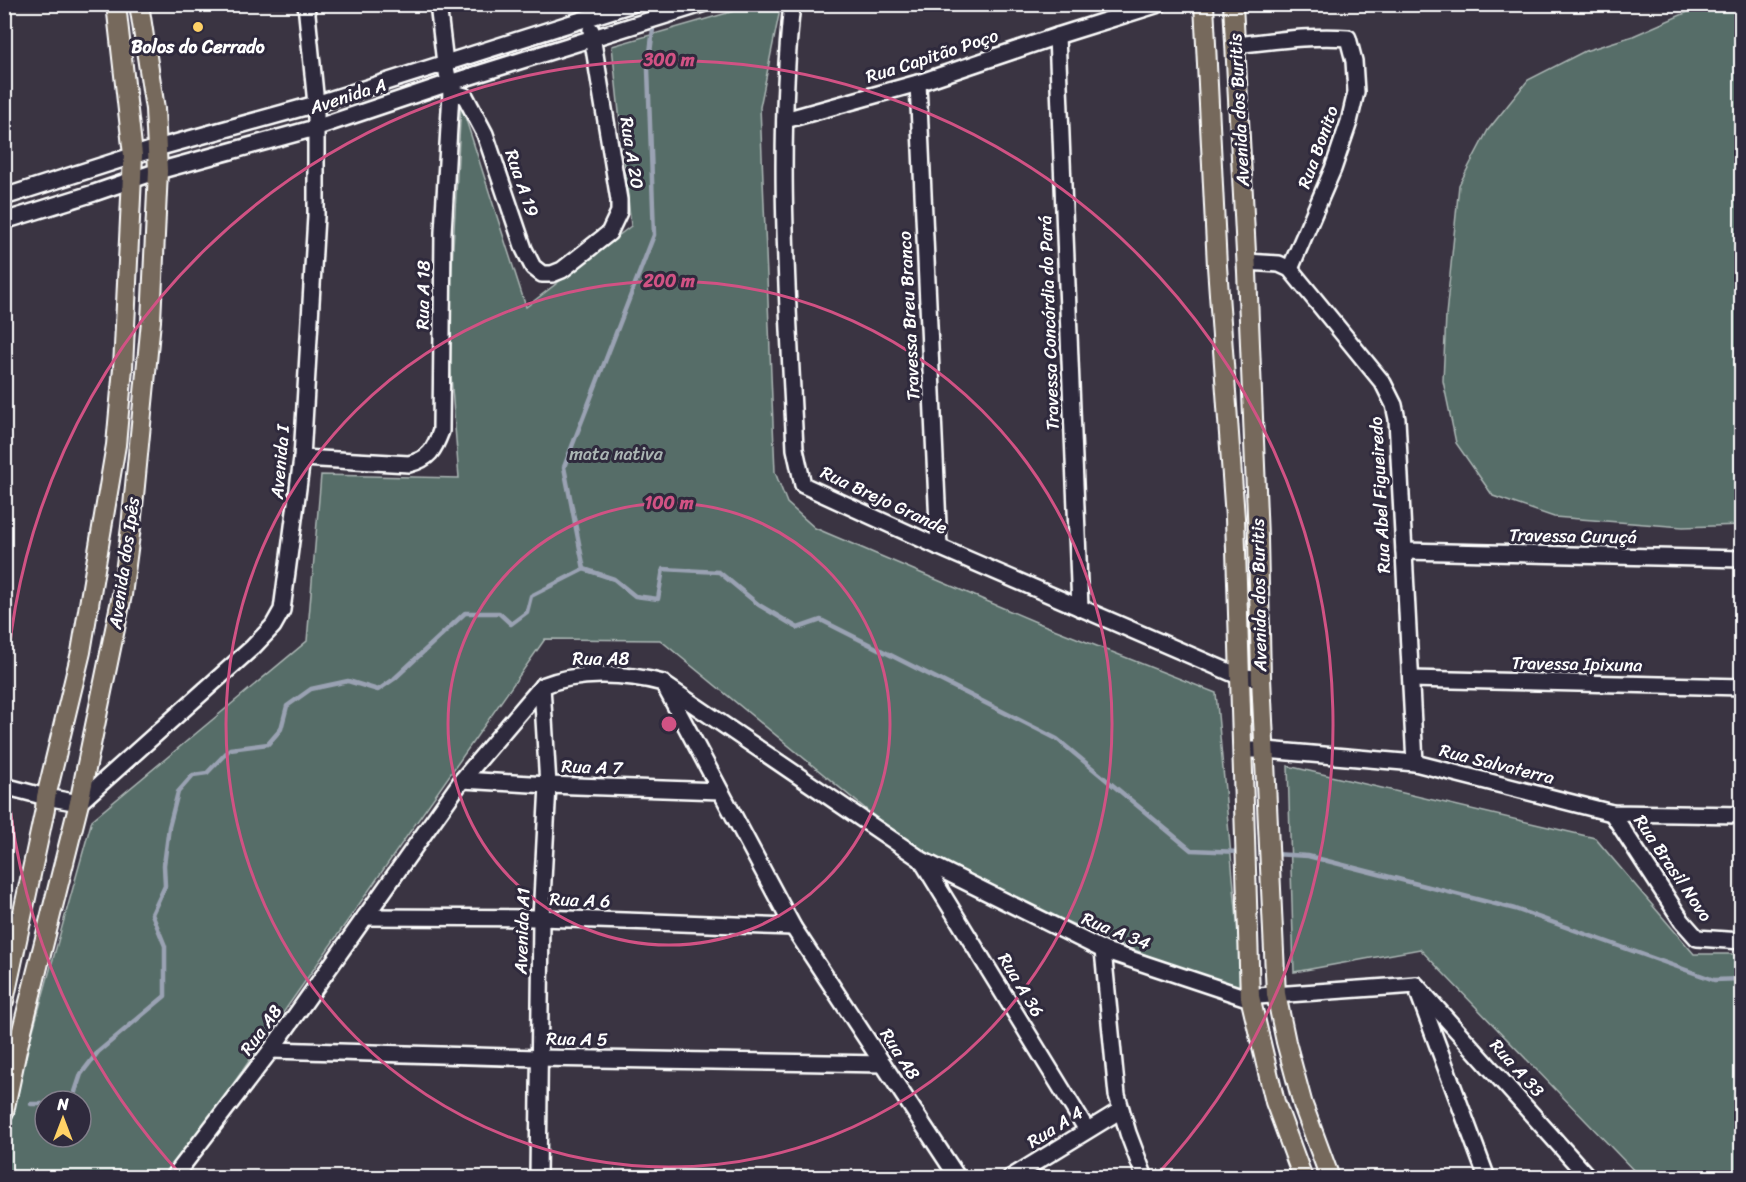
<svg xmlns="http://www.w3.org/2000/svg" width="1746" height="1182" font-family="Sriracha,sans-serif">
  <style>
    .green { fill: #576d68; stroke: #abb6b4; stroke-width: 1.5; fill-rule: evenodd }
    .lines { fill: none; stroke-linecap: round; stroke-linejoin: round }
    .stream { stroke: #9aa2b3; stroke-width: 4.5 }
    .minor-casing { stroke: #fff; stroke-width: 20 }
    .major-casing { stroke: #fff; stroke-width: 22 }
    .minor { stroke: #2f2a3d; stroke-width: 15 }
    .major { stroke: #76695c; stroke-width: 18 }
    .ring { fill: none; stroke: #d15284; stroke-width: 3 }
    .poi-dot { fill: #ffd166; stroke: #2f2a3d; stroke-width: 2 }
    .labels { text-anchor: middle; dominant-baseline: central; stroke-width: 6; stroke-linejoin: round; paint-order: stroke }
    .poi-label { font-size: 18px; font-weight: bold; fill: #fff; stroke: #2f2a3d }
    .street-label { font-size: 18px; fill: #fff; stroke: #2f2a3d }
    .park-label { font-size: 18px; fill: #abb6b4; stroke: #2f2a3d }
    .centre { fill: #d15284; stroke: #2f2a3d; stroke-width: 3 }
    .ring-label { font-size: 18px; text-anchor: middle; font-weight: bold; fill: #d15284; stroke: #2f2a3d; stroke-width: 6; stroke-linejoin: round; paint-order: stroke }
  </style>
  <rect width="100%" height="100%" fill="#3a3442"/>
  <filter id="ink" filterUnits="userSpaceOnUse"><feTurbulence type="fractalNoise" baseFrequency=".0167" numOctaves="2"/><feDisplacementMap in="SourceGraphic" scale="12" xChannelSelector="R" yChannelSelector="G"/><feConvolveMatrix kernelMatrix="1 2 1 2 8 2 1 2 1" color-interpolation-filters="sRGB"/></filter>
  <g filter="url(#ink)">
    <g class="green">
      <path d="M1706 4 1741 5V525L1683 527 1554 517 1493 496 1456 443 1443 381 1446 315 1459 185 1488 130 1528 80 1585 51 1633 36Z"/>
      <path d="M755 5H781L760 107 775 472 787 503 815 528 1036 622 1216 693 1244 996 935 866 660 640 545 639 168 1177 66 1178 5 1173V1130L92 820 307 641 321 475 459 478 448 337 461 104 526 307 631 226 612 46ZM45 1101H81V1137H45Z"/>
      <path d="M1288 766 1595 838 1694 954H1741V1177H1640L1420 949 1294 972Z"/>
    </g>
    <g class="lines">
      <g class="stream">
        <path d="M584 569 564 467 654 235 648 69 656 4"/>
        <path d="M1273 854 1308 856 1515 909 1714 980 1742 979"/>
        <path d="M67 1101 74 1095 81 1074 98 1052 165 996V946L152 914 165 886 164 865 169 827 178 792 193 775 207 773 230 749 268 744 281 729 287 706 311 689 348 681 378 690 394 679 465 613H499L511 624 527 612 531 596 584 569 614 579 635 596 658 599 663 569 719 572 759 605 798 628 821 620 1057 739 1191 850 1240 852"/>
        <path d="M31 1104H45"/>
      </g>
      <g class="minor-casing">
        <g id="minor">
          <path d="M792 4C776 152 788 301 795 449L803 485 939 547 1241 677 1261 678"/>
          <path d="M1057 36 1080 608"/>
          <path d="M1235 45C1273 41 1310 35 1348 38L1354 61 1356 92 1349 122 1333 169 1290 269"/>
          <path d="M918 83 939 547"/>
          <path d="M451 92 465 96 485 134 524 249 533 267 542 274H552L562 270 609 233 619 212V200L591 30"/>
          <path d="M785 120 918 83 1057 36 1159 4"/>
          <path d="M4 197 157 148 316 104 632 4"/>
          <path d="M4 221 94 193 158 171 315 128 449 83 702 4"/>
          <path d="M1246 262 1279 264 1290 269 1383 383 1394 405 1397 419 1415 763"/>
          <path d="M302 458 409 464C429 459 434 450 441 431L443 232 451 92 445 63 438 4"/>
          <path d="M1404 551 1742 559"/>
          <path d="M1411 679 1742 687"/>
          <path d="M665 685 922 860 1103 950 1244 997 1416 985"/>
          <path d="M1243 750H1266L1415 763 1612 813 1742 815"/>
          <path d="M462 780 548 785 720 791"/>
          <path d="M4 786 46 797 79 803 253 647 273 626 282 610 302 458 316 216V104L306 4"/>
          <path d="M1612 813 1682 921 1697 938 1742 941"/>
          <path d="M922 861 1087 1130"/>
          <path d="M4 917 22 922"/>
          <path d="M365 917 541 918 793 927"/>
          <path d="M1103 950 1117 1095 1128 1133 1145 1178"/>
          <path d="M1416 985 1589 1178"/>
          <path d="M1419 995 1487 1178"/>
          <path d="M271 1050 538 1058 883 1064"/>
          <path d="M173 1178 271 1050 462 780 542 686C578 671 625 673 663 683L793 927 958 1178"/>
          <path d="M538 1178 541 918 548 785 542 686"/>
          <path d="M1010 1178 1121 1110"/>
        </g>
      </g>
      <g class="major-casing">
        <g id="major">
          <path d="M1204 4 1217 266 1235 518 1250 997 1275 1102 1303 1178"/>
          <path d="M1233 4 1247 272 1258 538 1261 678 1276 994 1286 1042 1303 1105 1330 1178"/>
          <path d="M4 1001 45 809 46 797 81 652 116 445 123 368 133 155 116 4"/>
          <path d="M4 1112 17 1050 79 803 122 595 131 527 151 321 158 171 155 109 139 4"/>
        </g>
      </g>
      <use href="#minor" class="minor"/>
      <use href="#major" class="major"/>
    </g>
  </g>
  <g class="ring">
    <circle cx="669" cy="724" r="221"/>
    <circle cx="669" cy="724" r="443"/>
    <path d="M183 1177A664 664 0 1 1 1155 1177"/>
  </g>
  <circle class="poi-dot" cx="198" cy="27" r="6"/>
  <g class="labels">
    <g class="poi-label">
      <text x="198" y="47">Bolos do Cerrado</text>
    </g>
    <g class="street-label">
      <text transform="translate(932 56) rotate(-18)">Rua Capitão Poço</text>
      <text transform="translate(348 96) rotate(-18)">Avenida A</text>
      <text transform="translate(1239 110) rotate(-93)">Avenida dos Buritis</text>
      <text transform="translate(1318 147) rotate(-70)">Rua Bonito</text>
      <text transform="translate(632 153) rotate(81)">Rua A 20</text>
      <text transform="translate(522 183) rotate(71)">Rua A 19</text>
      <text transform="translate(423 295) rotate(-89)">Rua A 18</text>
      <text transform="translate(909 316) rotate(-93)">Travessa Breu Branco</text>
      <text transform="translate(1049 323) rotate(-92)">Travessa Concórdia do Pará</text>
      <text transform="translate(280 462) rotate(-85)">Avenida I</text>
      <text transform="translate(1380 495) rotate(-93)">Rua Abel Figueiredo</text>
      <text transform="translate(884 500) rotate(25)">Rua Brejo Grande</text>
      <text transform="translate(1573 536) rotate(1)">Travessa Curuçá</text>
      <text transform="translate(124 563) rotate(-82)">Avenida dos Ipês</text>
      <text transform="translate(1259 595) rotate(-91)">Avenida dos Buritis</text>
      <text x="601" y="659">Rua A8</text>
      <text transform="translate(1577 664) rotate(1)">Travessa Ipixuna</text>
      <text transform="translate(1497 764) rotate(14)">Rua Salvaterra</text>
      <text transform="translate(592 767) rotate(2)">Rua A 7</text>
      <text transform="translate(1673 868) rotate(56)">Rua Brasil Novo</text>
      <text transform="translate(580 900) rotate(2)">Rua A 6</text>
      <text transform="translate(522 931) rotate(-88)">Avenida A1</text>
      <text transform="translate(1116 931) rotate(22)">Rua A 34</text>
      <text transform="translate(1021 985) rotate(59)">Rua A 36</text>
      <text transform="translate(261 1030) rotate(-54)">Rua A8</text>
      <text transform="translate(577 1039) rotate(1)">Rua A 5</text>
      <text transform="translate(900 1054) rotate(57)">Rua A8</text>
      <text transform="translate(1517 1068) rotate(48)">Rua A 33</text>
      <text transform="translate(1055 1127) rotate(-32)">Rua A 4</text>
    </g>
    <g class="park-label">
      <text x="616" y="454">mata nativa</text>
    </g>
  </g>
  <circle cx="669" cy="724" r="9" class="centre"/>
  <g class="ring-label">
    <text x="669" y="66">300 m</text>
    <text x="669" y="287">200 m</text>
    <text x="669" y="509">100 m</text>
  </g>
  <rect width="1746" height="1182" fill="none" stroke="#2f2a3d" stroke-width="24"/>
  <rect x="12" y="12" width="1722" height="1158" fill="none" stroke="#fff" stroke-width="2" filter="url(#ink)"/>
  <g transform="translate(63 1119)"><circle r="28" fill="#2f2a3d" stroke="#827f8b" stroke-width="1.5"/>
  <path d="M0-4.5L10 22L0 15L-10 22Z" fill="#ffd166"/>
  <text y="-9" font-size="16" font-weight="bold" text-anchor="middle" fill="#ffffff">N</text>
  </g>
</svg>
